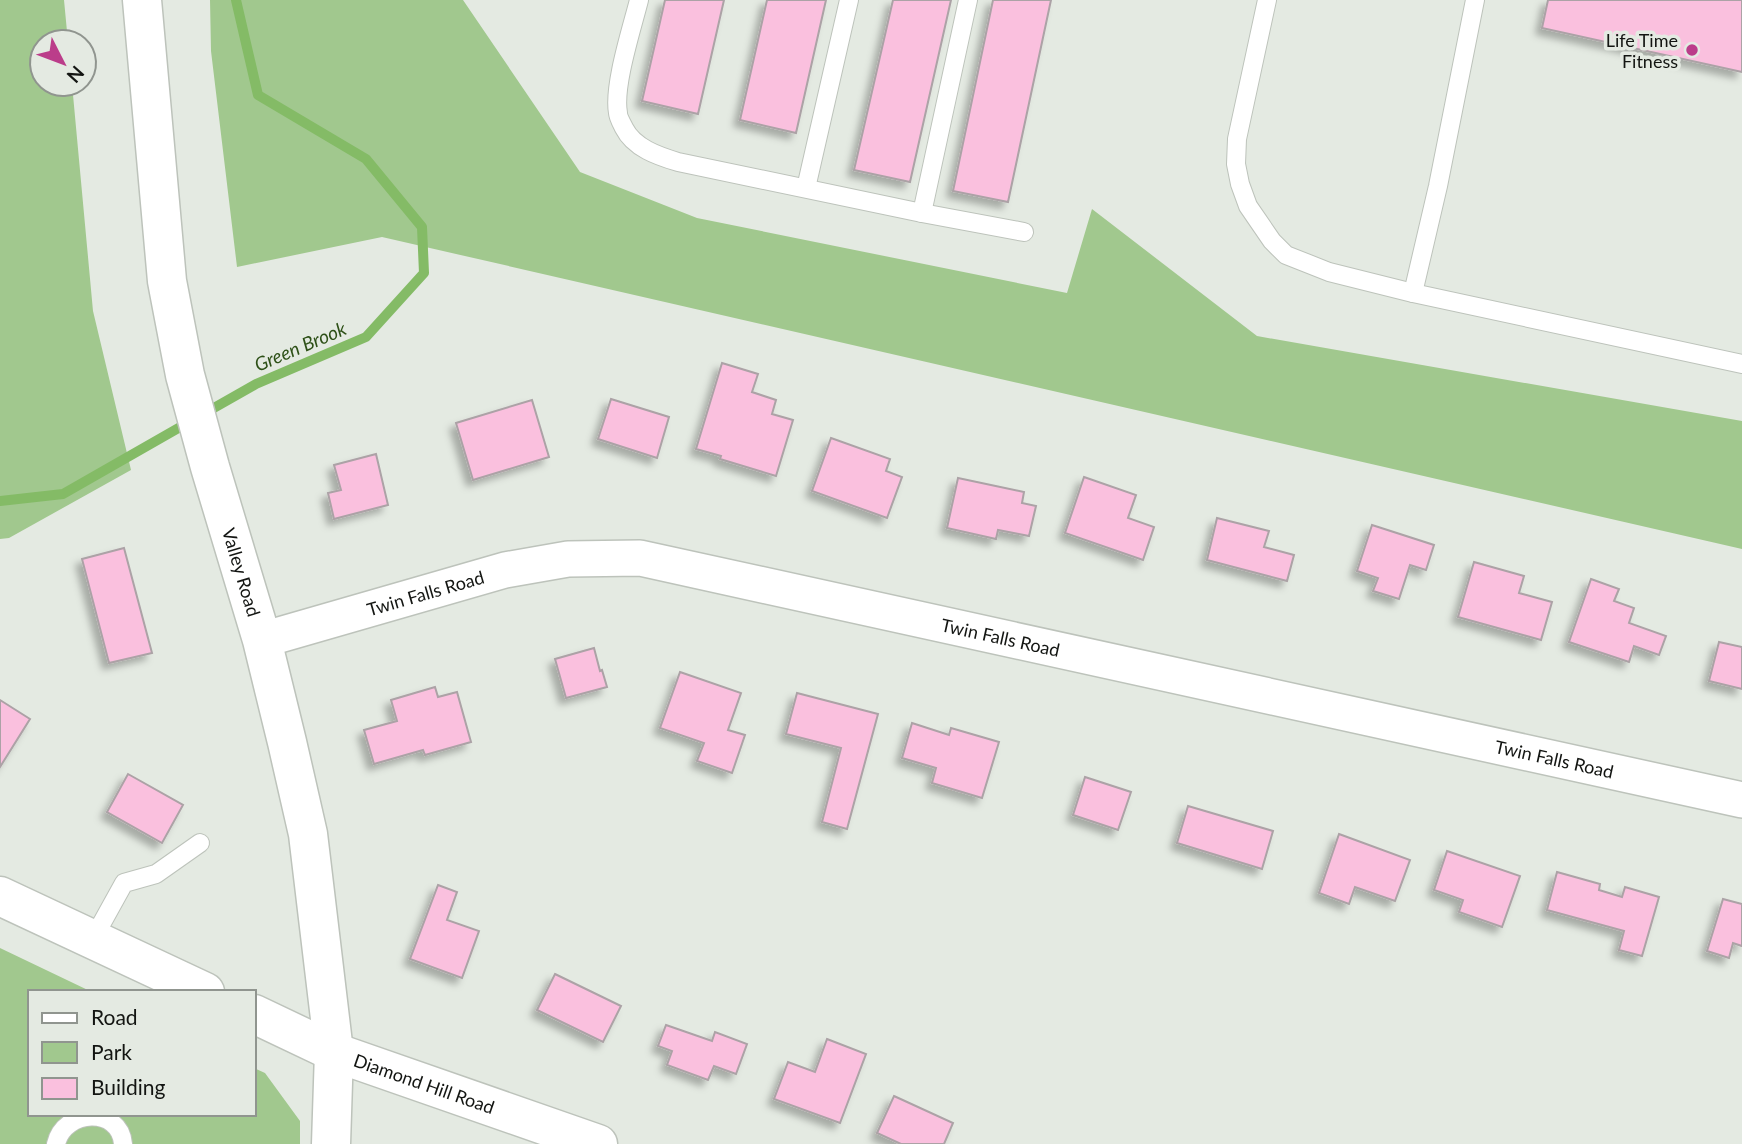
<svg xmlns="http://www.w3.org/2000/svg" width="1742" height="1144" font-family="Lato,sans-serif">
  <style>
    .green { fill: #a1c88e }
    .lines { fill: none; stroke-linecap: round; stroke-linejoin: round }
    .stream { stroke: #84bb66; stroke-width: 10 }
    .building { fill: #fac0de; stroke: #aca2a6; stroke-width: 2; filter: url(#shadow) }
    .lane-casing { stroke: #bdc3bb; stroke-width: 20 }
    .street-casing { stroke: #bdc3bb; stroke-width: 38 }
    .secondary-casing { stroke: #bdc3bb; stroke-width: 41 }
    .lane { stroke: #fff; stroke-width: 18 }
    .street { stroke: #fff; stroke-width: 35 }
    .secondary { stroke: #fff; stroke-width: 38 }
    .poi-dot { fill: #bb3d8a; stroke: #e4eae2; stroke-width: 2.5 }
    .labels { text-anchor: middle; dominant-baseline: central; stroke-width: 7; stroke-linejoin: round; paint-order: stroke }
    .poi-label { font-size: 18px; fill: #131512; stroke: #e4eae2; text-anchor: end }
    .street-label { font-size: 18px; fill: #131512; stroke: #e4eae2 }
    .water-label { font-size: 19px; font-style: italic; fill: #2d5017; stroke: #e4eae2 }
  </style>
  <defs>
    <filter id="shadow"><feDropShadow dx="-6" dy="6" stdDeviation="3.5" flood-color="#0004"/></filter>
  </defs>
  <rect width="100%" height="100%" fill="#e4eae2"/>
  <g class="green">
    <path d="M0 0H64L68 42H42V84H72L93 311 131 470 9 538 0 539Z"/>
    <path d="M210 0H463L580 172 697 218 1067 293 1092 209 1257 336 1742 421V549L382 237 237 267 211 51Z"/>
    <path d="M0 948 92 992H30V1114H254V1068L265 1073 300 1121V1144H0Z"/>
  </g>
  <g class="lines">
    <g class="stream">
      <path d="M205 413 256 384 366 337 424 273 422 227 366 159 258 95 236 0"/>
      <path d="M0 501 63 494 189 422"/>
    </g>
  </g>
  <g class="building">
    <path d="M665 0H724L698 114 642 101Z"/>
    <path d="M767 0H826L796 133 740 120Z"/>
    <path d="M893 0H951L910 182 854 170Z"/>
    <path d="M993 0H1051L1008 202 953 191Z"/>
    <path d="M1548 0H1742V72L1542 28Z"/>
    <path d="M722 363 758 374 752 392 776 400 772 414 793 420 776 476 720 459 721 456 696 449Z"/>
    <path d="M611 399 669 417 657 458 598 439Z"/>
    <path d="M532 400 549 457 473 480 456 423Z"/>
    <path d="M831 438 890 459 886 471 902 477 887 518 812 491Z"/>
    <path d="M376 454 388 505 334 519 328 493 341 490 334 465Z"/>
    <path d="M1084 477 1136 495 1128 518 1154 527 1143 560 1065 533Z"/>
    <path d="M958 478 1024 492 1022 503 1036 506 1029 536 998 530 996 539 947 528Z"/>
    <path d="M1217 518 1269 531 1264 547 1294 555 1287 581 1207 560Z"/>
    <path d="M1372 525 1434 545 1426 570 1410 565 1399 599 1373 591 1378 578 1357 571Z"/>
    <path d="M124 548 152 653 109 663 82 559Z"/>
    <path d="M1474 562 1524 576 1519 593 1552 602 1541 640 1458 617Z"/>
    <path d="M1591 579 1619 589 1614 601 1634 608 1629 623 1666 636 1659 655 1634 646 1629 662 1569 642Z"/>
    <path d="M1719 642 1742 647V689L1709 681Z"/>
    <path d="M594 648 600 671 602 670 607 687 566 698 555 659Z"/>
    <path d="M680 672 741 693 728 730 745 735 732 773 697 761 704 743 660 728Z"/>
    <path d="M435 687 438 697 457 692 471 742 425 755 423 750 374 764 364 730 397 721 391 700Z"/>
    <path d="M797 693 878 714 847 829 822 822 841 748 786 734Z"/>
    <path d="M0 700 30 719 0 767Z"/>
    <path d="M912 723 949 735 951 728 999 742 982 798 932 783 936 768 902 758Z"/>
    <path d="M128 774 183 805 162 843 107 812Z"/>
    <path d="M1085 777 1131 792 1118 830 1073 815Z"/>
    <path d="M1188 806 1273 831 1262 869 1177 843Z"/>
    <path d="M1339 834 1410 860 1395 901 1355 887 1349 904 1319 893Z"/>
    <path d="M1447 851 1520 876 1502 927 1459 912 1463 900 1434 890Z"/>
    <path d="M1557 872 1600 884 1599 890 1622 897 1625 887 1659 897 1642 956 1619 950 1624 931 1547 910Z"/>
    <path d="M438 885 457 892 447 920 479 931 462 978 410 959Z"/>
    <path d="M1723 899 1742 904V946L1733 943 1729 958 1707 951Z"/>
    <path d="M555 974 621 1006 603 1042 537 1010Z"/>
    <path d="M666 1025 712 1041 715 1032 747 1044 736 1074 714 1066 708 1080 667 1065 672 1051 658 1046Z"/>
    <path d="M827 1039 866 1054 840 1123 774 1099 788 1062 815 1072Z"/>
    <path d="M894 1096 953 1123 944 1144H901L877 1133Z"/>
  </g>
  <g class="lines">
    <g class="lane-casing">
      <g id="lane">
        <path d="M639 0C632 28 613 86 618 113 618 117 622 124 624 128 634 148 658 156 678 162L922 213 1024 232"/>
        <path d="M1267 0 1237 139 1236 164 1240 184 1248 206 1272 241 1286 255 1329 272 1413 293 1742 364"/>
        <path d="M806 188 849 0"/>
        <path d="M922 213 968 0"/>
        <path d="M1413 293 1438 186 1475 0"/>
        <path d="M93 939 124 883 156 874 200 843"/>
        <path d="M56 1144C64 1109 120 1106 123 1144"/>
      </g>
    </g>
    <g class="street-casing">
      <g id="street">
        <path id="s1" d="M262 640 505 570 568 559 640 558 1742 800"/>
      </g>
    </g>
    <g class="secondary-casing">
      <g id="secondary">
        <path id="s2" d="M142 0 167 281 185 375 210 467 262 640 287 742 308 834 334 1052 331 1144"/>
        <path d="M0 896 205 992"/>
        <path id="s3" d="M254 1014 334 1052 598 1144"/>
      </g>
    </g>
    <use href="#lane" class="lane"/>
    <use href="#street" class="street"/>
    <use href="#secondary" class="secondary"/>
  </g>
  <circle class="poi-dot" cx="1692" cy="50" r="7"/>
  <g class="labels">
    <g class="poi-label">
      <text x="1678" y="40">Life Time<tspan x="1678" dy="21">Fitness</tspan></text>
    </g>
    <g class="street-label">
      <text stroke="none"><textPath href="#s2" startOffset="583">Valley Road</textPath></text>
      <text stroke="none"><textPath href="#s1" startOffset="170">Twin Falls Road</textPath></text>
      <text stroke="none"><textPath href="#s1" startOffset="758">Twin Falls Road</textPath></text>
      <text stroke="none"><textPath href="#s1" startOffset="1325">Twin Falls Road</textPath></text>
      <text stroke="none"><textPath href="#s3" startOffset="184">Diamond Hill Road</textPath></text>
    </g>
    <g class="water-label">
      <text transform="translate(300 346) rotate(-23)">Green Brook</text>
    </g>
  </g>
  <rect x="28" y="990" width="228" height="126" fill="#e4eae2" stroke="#90958f" stroke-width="2"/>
  <rect x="42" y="1013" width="35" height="10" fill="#ffffff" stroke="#90958f" stroke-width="2"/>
  <text x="91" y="1025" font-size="21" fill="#131512">Road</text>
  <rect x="42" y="1042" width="35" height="21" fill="#a1c88e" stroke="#90958f" stroke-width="2"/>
  <text x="91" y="1060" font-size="21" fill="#131512">Park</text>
  <rect x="42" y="1078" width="35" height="21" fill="#fac0de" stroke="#90958f" stroke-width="2"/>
  <text x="91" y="1095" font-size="21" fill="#131512">Building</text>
  <g transform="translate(63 63) rotate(132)"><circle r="33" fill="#e4eae2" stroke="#90958f" stroke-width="2"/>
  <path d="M0-5L12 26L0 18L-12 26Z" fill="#bb3d8a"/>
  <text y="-10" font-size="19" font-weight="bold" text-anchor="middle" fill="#131512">N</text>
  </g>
</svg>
